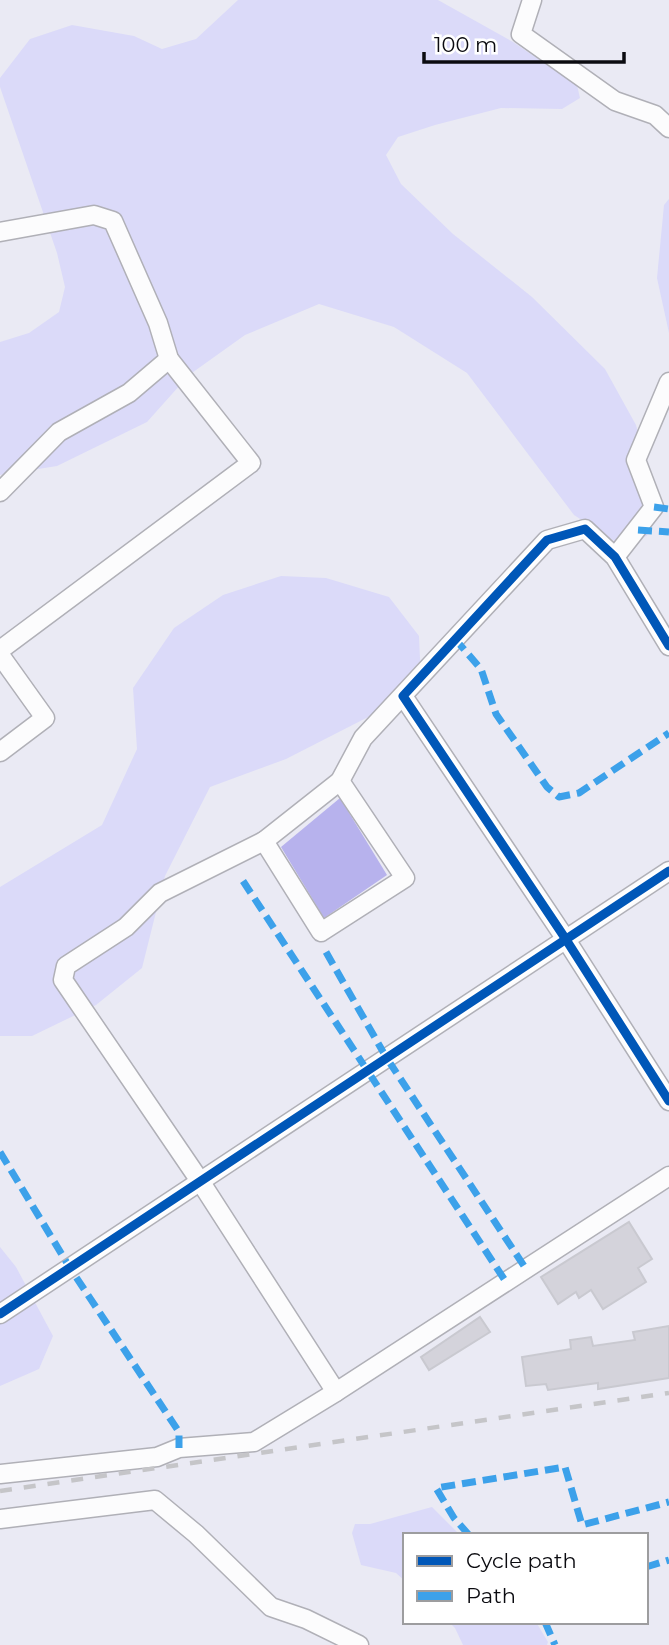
<svg xmlns="http://www.w3.org/2000/svg" width="669" height="1645" font-family="Montserrat,sans-serif">
  <style>
    .green { fill: #dbdaf9 }
    .water { fill: #b7b2ed }
    .building { fill: #d4d3db; stroke: #c9c9d0; stroke-width: 2 }
    .lines { fill: none; stroke-linecap: round; stroke-linejoin: round }
    .minor-casing { stroke: #b0b0b7; stroke-width: 21 }
    .minor { stroke: #fcfcfd; stroke-width: 18 }
    .rail { stroke: #c5c5c8; stroke-width: 4.5; stroke-dasharray: 12 12; stroke-linecap: butt }
    .quiet { stroke: #3ca1ea; stroke-width: 7; stroke-dasharray: 14 7; stroke-linecap: butt }
    .cycleway-casing { stroke: #fff; stroke-width: 13 }
    .cycleway { stroke: #0057b8; stroke-width: 9 }
  </style>
  <rect width="100%" height="100%" fill="#eaeaf4"/>
  <g class="green">
    <path d="M238 0H438L513 42 577 85 580 98 562 109 501 108 435 125 398 137 386 155 401 184 453 234 532 297 605 369 636 425 657 499 647 536 619 544 574 515 467 373 394 327 319 304 245 335 189 375 147 422 57 466 0 475V342L29 333 59 312 65 287 57 253 0 87V78L30 39 72 25 134 36 162 49 196 39Z"/>
    <path d="M669 199V333L657 278 664 205Z"/>
    <path d="M281 576 326 578 389 597 419 636 421 681 376 713 286 759 210 787 165 876 142 968 96 1005 32 1036H0V887L102 825 137 749 133 688 174 628 223 595Z"/>
    <path d="M0 1247 16 1267 53 1336 39 1369 0 1386Z"/>
    <path d="M432 1507 460 1535H405V1581L396 1573 361 1565 352 1533 355 1524H370Z"/>
    <path d="M449 1622H536L548 1642 547 1645H463L455 1628Z"/>
  </g>
  <path class="water" d="M340 798 387 875 324 918 281 847Z"/>
  <g class="building">
    <path d="M629 1222 652 1259 638 1268 646 1282 603 1309 591 1290 579 1298 576 1292 558 1304 541 1277Z"/>
    <path d="M480 1317 490 1332 429 1370 421 1357Z"/>
    <path d="M669 1326V1378L598 1389V1383L548 1390 546 1384 526 1386 522 1357 571 1349 570 1340 591 1337 593 1346 635 1340 633 1332Z"/>
  </g>
  <g class="lines">
    <g class="minor-casing">
      <g id="minor">
        <path d="M532 0 521 34 615 101 655 115 669 128"/>
        <path d="M0 232 94 215 113 221 158 323 169 359 251 463 0 650"/>
        <path d="M0 492 59 432 129 393 169 359"/>
        <path d="M615 557 654 507 636 460 669 382"/>
        <path d="M0 655 45 718 0 752"/>
        <path d="M403 696 565 938 669 1101"/>
        <path d="M264 841 321 932 405 878 340 781"/>
        <path d="M0 1314 669 871"/>
        <path d="M336 1392 200 1181 63 980 66 966 126 927 160 893 264 841 340 781 363 738 547 540 585 529 615 557 669 646"/>
        <path d="M0 1474 157 1457 179 1448 254 1442 336 1392 669 1176"/>
        <path d="M0 1519 155 1500 196 1534 271 1607 306 1619 359 1645"/>
      </g>
    </g>
    <use href="#minor" class="minor"/>
    <path class="rail" d="M0 1491 669 1393"/>
    <g class="quiet">
      <path d="M654 507 669 509"/>
      <path d="M638 530 669 532"/>
      <path d="M455 639 481 669 496 714 547 787 559 797 579 793 669 733"/>
      <path d="M243 881 506 1282"/>
      <path d="M326 952 386 1057 526 1269"/>
      <path d="M0 1152 70 1268 179 1432V1448"/>
      <path d="M469 1535 454 1518 436 1488 565 1467 582 1525 669 1502"/>
      <path d="M646 1567 669 1560"/>
      <path d="M545 1622 555 1645"/>
    </g>
    <g class="cycleway-casing">
      <g id="cycleway">
        <path d="M669 646 615 557 585 529 547 540 403 696 565 938 669 1101"/>
        <path d="M0 1314 669 871"/>
      </g>
    </g>
    <use href="#cycleway" class="cycleway"/>
  </g>
  <rect x="403" y="1533" width="245" height="91" fill="#ffffff" stroke="#9d9d9f" stroke-width="2"/>
  <rect x="417" y="1556" width="35" height="10" fill="#0057b8" stroke="#9d9d9f" stroke-width="2"/>
  <text x="466" y="1568" font-size="21" fill="#0b0b10">Cycle path</text>
  <rect x="417" y="1591" width="35" height="10" fill="#3ca1ea" stroke="#9d9d9f" stroke-width="2"/>
  <text x="466" y="1603" font-size="21" fill="#0b0b10">Path</text>
  <path d="M424 52v10h200v-10" fill="none" stroke="#0b0b10" stroke-width="3.5"/>
  <text x="434" y="52" font-size="21" fill="#0b0b10" stroke="#ffffff" stroke-width="5" paint-order="stroke">100 m</text>
</svg>
